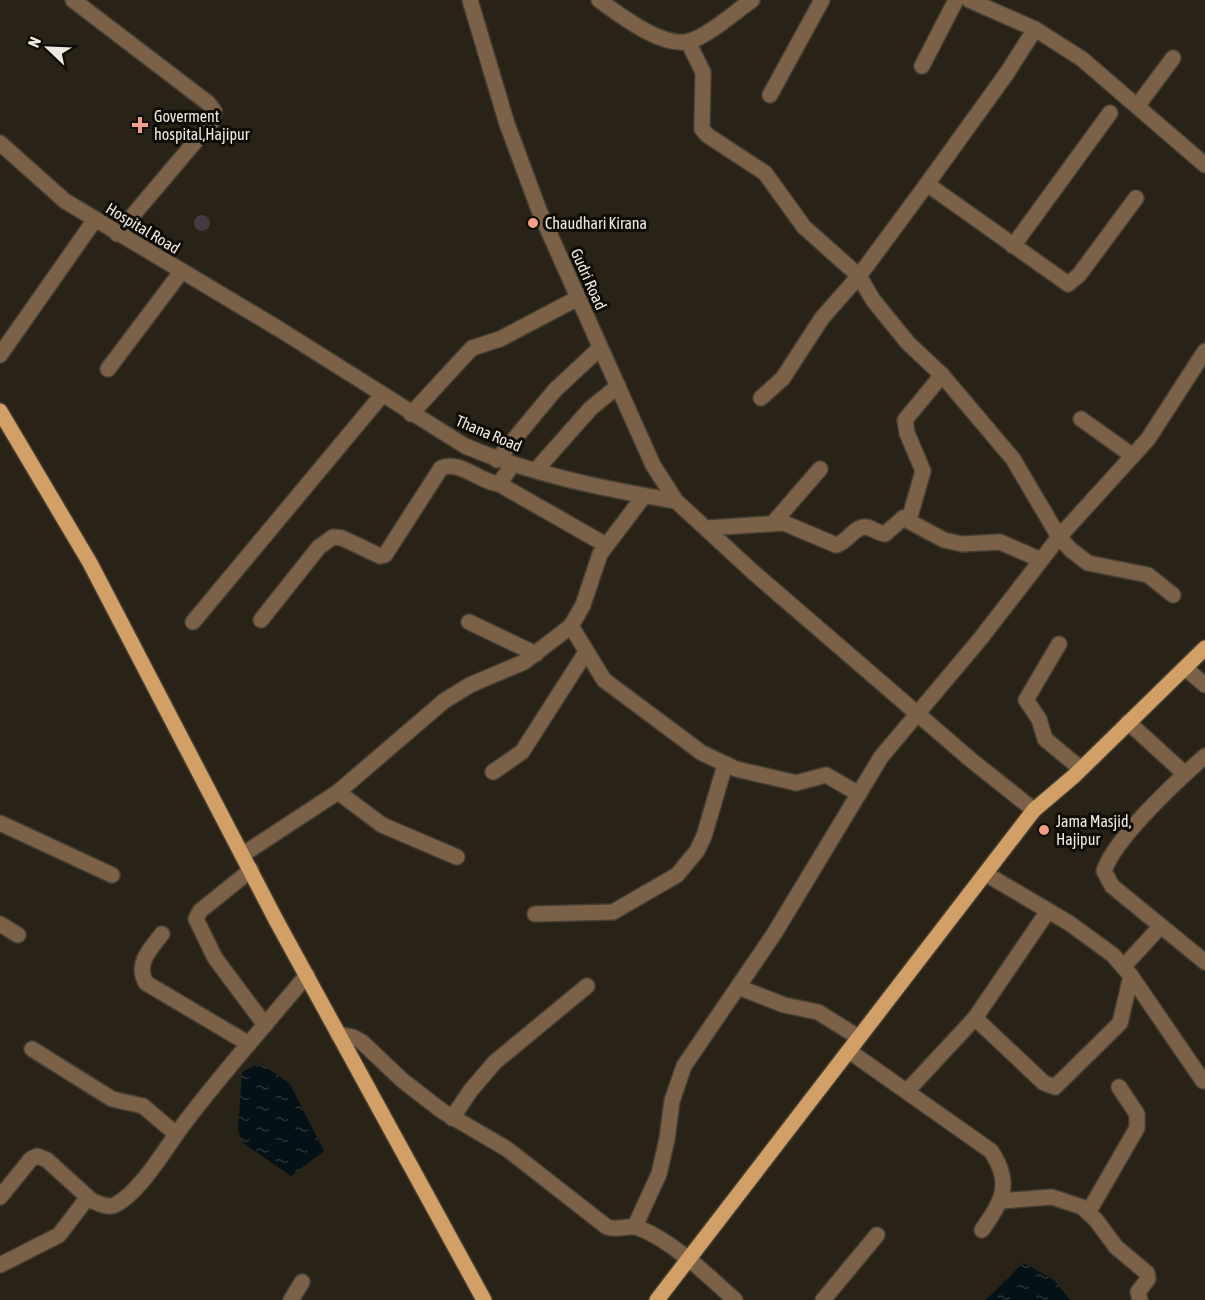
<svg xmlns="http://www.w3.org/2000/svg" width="1205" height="1300" font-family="'Asap Condensed',sans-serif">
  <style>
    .water { fill: url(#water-ripples) }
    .building { fill: #473942 }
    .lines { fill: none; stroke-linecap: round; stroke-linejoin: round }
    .minor-casing { stroke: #453e32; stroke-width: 18 }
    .major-casing { stroke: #453e32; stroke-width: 18 }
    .minor { stroke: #7a6147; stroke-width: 15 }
    .major { stroke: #d29f66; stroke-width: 15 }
    .poi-dot { fill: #f49e88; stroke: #0f0c07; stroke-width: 2 }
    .labels { text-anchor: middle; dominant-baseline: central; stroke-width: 6; stroke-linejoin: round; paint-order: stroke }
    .poi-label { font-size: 16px; fill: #eee9e1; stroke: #0f0c07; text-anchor: start }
    .street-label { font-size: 16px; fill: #eee9e1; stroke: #0f0c07 }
  </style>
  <defs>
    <pattern id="water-ripples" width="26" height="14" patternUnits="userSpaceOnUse" patternTransform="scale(1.5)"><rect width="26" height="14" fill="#041116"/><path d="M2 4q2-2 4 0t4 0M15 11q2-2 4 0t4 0" fill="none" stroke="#293438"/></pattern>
  </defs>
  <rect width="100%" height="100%" fill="#292216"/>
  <g class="water">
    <path d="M260 1063 290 1084 324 1151 291 1176 243 1143 238 1130 242 1072Z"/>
    <path d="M1023 1263 1054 1280 1070 1300H986Z"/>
  </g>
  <circle class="building" cx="202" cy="223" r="8"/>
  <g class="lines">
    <g class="minor-casing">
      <g id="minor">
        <path d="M73 0 208 103 214 111 211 123 117 234"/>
        <path d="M470 0 507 124 539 210 653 465 676 501 753 572 971 760 1034 810"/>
        <path d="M599 0C620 15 663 49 690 41 708 36 735 12 752 0"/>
        <path d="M969 0 1035 29 1082 59 1205 165"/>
        <path d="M688 42 703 72 702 129 707 135 765 173 804 227 859 276 873 300 908 343 942 375 1013 459 1059 537 1071 550 1088 563 1148 575 1173 595"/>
        <path d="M922 66 956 0"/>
        <path d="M770 95 822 0"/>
        <path d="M1138 105 1173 58"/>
        <path d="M0 143 65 201 279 329 465 446C531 474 604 489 676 501"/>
        <path d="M927 184 1068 284 1079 275 1136 198"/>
        <path d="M1013 246 1110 113"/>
        <path d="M0 355 94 221"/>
        <path d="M108 369 181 272"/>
        <path d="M761 398 783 378 822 318 859 276 927 184 1007 73 1035 29"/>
        <path d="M411 414 472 348 500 339 578 298"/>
        <path d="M1081 419 1133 456"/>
        <path d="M497 460 555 390 600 348"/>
        <path d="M536 470 591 408 618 386"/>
        <path d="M499 484 606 545"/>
        <path d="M909 520 923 471 907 433 905 420 942 375"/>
        <path d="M774 522 820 469"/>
        <path d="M707 528 784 523 836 545C847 543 854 526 866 527 872 528 878 533 885 534L903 518 944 540 962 544 1000 542 1041 560"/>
        <path d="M261 620 319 547 333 537 342 538 380 556 385 555 441 468C461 460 479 482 499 484L513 464"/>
        <path d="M193 622 382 395"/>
        <path d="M469 622 536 654"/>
        <path d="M571 626 604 680 702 753 736 769 788 781 796 783 826 775 859 794"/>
        <path d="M1059 644 1026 700 1039 719 1045 739 1081 769"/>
        <path d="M1185 668 1205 685"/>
        <path d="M1128 722 1185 774"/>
        <path d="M1205 756C1178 780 1115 838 1104 871L1112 886 1205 962"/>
        <path d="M493 772 522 752 586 652"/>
        <path d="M338 792 382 825 457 857"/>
        <path d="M0 823 112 875"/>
        <path d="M242 855 338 792 444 701 470 685 524 662 571 626 583 605 600 554 644 496"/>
        <path d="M251 870 200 911 196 919 215 958 265 1025"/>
        <path d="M986 874 1069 923 1113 955 1131 976 1203 1081"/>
        <path d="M535 914 613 912 677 875 697 851 704 836 725 765"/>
        <path d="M0 924 18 935"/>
        <path d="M162 934C150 949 135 964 146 983L249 1044"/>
        <path d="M1124 966 1160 927"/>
        <path d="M738 987 784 1005 818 1012 858 1037"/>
        <path d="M975 1018 1044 1083 1055 1087 1120 1023 1131 976"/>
        <path d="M338 1034 353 1037 362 1042 402 1080 442 1111 507 1149 607 1227C618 1231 629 1224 639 1228 674 1242 707 1275 735 1300"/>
        <path d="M32 1049 112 1099 143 1106 176 1134"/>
        <path d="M849 1051 991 1151C1013 1184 1002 1201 982 1230"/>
        <path d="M908 1090 975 1018 1048 911"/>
        <path d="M452 1118 471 1090 495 1062 587 986"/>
        <path d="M0 1197 31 1159 37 1156 47 1160 91 1200"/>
        <path d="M1000 1201 1052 1197 1082 1207 1096 1220 1116 1247 1147 1273 1148 1279 1138 1292 1140 1300"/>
        <path d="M1089 1211 1137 1128V1114L1119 1087"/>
        <path d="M635 1226 659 1174 667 1139 672 1101 684 1066 774 934 881 757 981 638 1059 537 1148 439 1205 351"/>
        <path d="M0 1265 59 1235 85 1201C95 1198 104 1210 115 1205 141 1192 168 1144 186 1121 224 1071 266 1024 307 975"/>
        <path d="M291 1300 302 1282"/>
        <path d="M823 1300 877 1235"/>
      </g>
    </g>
    <g class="major-casing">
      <g id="major">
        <path d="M0 411 90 563 276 920 484 1300"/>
        <path d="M657 1300 1034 810 1074 776 1205 648"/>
      </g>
    </g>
    <use href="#minor" class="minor"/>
    <use href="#major" class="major"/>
  </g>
  <g class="poi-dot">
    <path d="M137 116h6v6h6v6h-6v6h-6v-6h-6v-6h6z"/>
    <circle cx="533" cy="223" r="6"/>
    <circle cx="1044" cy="830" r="6"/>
  </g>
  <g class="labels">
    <g class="poi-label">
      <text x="154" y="116">Goverment<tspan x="154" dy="18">hospital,Hajipur</tspan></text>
      <text x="545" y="223">Chaudhari Kirana</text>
      <text x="1056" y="821">Jama Masjid,<tspan x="1056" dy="18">Hajipur</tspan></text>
    </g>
    <g class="street-label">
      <text transform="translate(143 228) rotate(31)">Hospital Road</text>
      <text transform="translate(589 279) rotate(66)">Gudri Road</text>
      <text transform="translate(489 433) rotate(23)">Thana Road</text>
    </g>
  </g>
  <g transform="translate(48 48) rotate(293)" stroke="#0f0c07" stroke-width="4.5" paint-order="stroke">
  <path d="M0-4.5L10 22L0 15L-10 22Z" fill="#eee9e1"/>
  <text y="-9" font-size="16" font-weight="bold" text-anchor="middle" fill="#eee9e1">N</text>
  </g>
</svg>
